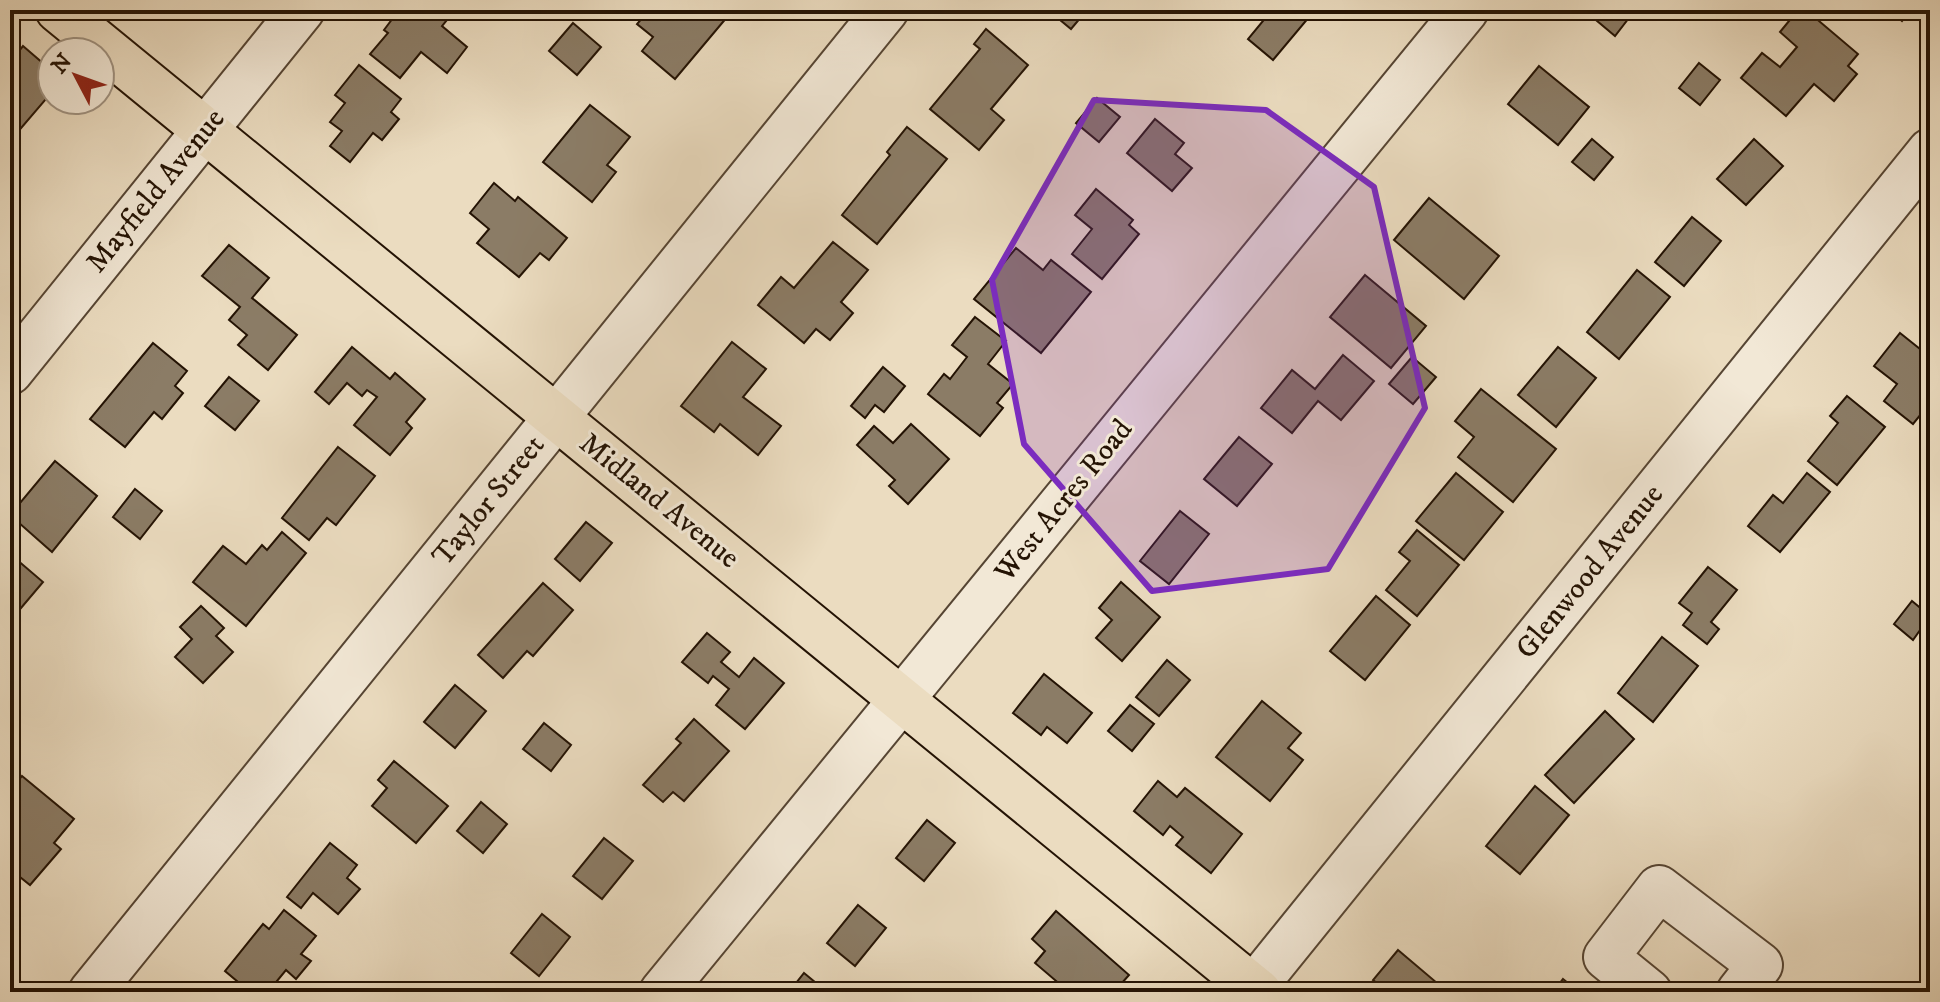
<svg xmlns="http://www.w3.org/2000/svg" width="1940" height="1002" font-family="'IM FELL DW Pica',serif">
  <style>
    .building { fill: #8b7c66; stroke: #241304; stroke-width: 2 }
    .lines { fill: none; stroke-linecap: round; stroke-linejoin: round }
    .minor-casing { stroke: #564533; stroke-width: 48 }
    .major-casing { stroke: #241304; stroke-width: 48 }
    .minor { stroke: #f2e8d6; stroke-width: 44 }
    .major { stroke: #ebdcc0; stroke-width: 44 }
    .marked { fill: #7b2cbf; fill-opacity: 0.2; stroke: #7b2cbf; stroke-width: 6; stroke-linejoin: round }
    .labels { text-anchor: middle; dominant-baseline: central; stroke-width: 6; stroke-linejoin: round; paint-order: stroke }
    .street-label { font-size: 30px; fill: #241304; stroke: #f2e8d6 }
  </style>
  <rect width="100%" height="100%" fill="#ebdcc0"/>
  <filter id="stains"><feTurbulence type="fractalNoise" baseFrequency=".0025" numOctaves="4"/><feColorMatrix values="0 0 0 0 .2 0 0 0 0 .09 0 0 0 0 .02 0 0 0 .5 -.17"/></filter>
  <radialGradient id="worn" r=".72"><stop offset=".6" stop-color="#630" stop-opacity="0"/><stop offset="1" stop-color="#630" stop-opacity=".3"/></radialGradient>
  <g class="building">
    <path d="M399 10H455L442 26 467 47 447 73 421 52 400 78 370 54 388 33 384 30Z"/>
    <path d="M649 10 679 12 733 10 675 79 642 51 653 37 637 24Z"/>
    <path d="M1048 10H1087L1071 29Z"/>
    <path d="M1263 10H1315L1273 60 1248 39 1263 21 1257 17Z"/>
    <path d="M1584 10H1635L1615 36Z"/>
    <path d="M1798 10H1806L1858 54 1848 66 1857 74 1834 101 1814 84 1786 116 1741 78 1762 53 1780 67 1797 47 1780 32Z"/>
    <path d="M1890 10H1911L1902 21Z"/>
    <path d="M573 23 601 47 577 75 549 51Z"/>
    <path d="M986 29 1028 65 991 109 1004 120 979 150 930 109 980 49 974 44Z"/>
    <path d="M23 46 52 71V92L10 141V62Z"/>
    <path d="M1699 63 1720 80 1700 105 1679 88Z"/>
    <path d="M359 65 401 99 391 112 399 119 382 140 373 133 350 162 330 146 342 131 330 122 345 103 335 95Z"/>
    <path d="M1539 66 1589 107 1558 145 1508 104Z"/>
    <path d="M1097 98 1120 117 1099 142 1076 123Z"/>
    <path d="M590 105 630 137 607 165 616 172 592 202 543 162Z"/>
    <path d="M1155 119 1184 143 1175 154 1192 168 1172 191 1127 153Z"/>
    <path d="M907 127 947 159 877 244 842 215 890 155 887 152Z"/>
    <path d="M1592 139 1613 157 1594 180 1572 162Z"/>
    <path d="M1754 139 1783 166 1746 205 1717 179Z"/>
    <path d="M494 183 515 201 518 197 567 238 549 260 540 253 519 277 477 243 489 229 470 213Z"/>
    <path d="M1096 189 1133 220 1129 225 1139 234 1102 279 1072 254 1092 229 1075 215Z"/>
    <path d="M1429 198 1499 256 1464 299 1394 240Z"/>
    <path d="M1692 217 1721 241 1684 286 1655 262Z"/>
    <path d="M833 242 868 270 841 302 853 313 830 340 816 329 804 343 758 305 781 277 794 288Z"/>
    <path d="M229 245 269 278 252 298 297 335 268 370 238 345 247 335 229 320 240 307 202 276Z"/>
    <path d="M1016 248 1043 270 1051 260 1091 292 1041 353 974 299Z"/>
    <path d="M1637 270 1670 297 1619 359 1587 332Z"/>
    <path d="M1365 275 1426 326 1391 368 1330 317Z"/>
    <path d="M975 317 1006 341 988 364 1013 384 997 403 1003 408 980 436 928 394 944 374 950 379 967 357 952 345Z"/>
    <path d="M1900 333 1930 357V378L1925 385 1930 389V403L1913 424 1884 401 1897 384 1874 366Z"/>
    <path d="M732 342 766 369 743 397 781 426 758 455 720 424 714 432 681 406Z"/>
    <path d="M153 343 187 371 175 386 183 393 162 419 154 412 125 447 90 419Z"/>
    <path d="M352 347 390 379 395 373 425 399 406 422 412 428 390 455 354 425 377 397 367 390 362 396 347 383 329 404 315 392Z"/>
    <path d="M1558 347 1596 378 1556 427 1518 395Z"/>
    <path d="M1343 355 1374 381 1341 420 1318 401 1292 433 1261 408 1292 370 1315 389Z"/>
    <path d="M1412 357 1436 377 1413 404 1389 384Z"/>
    <path d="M883 367 905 386 884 412 875 405 865 418 851 406Z"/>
    <path d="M229 377 259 401 235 430 205 406Z"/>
    <path d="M1481 389 1556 449 1513 502 1458 457 1474 437 1455 421Z"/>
    <path d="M1847 396 1885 427 1837 485 1808 461 1838 423 1830 416Z"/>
    <path d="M911 424 949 459 908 504 889 486 895 480 857 445 874 426 893 443Z"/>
    <path d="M1239 437 1272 464 1237 506 1204 479Z"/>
    <path d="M338 447 375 476 336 525 327 518 309 540 282 518Z"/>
    <path d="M55 461 97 496 52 552 10 515Z"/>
    <path d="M1456 473 1503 512 1464 560 1416 521Z"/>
    <path d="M1807 473 1830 492 1780 552 1748 526 1773 495 1783 503Z"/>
    <path d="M135 489 162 511 140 539 113 517Z"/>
    <path d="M1180 511 1209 534 1169 584 1140 561Z"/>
    <path d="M586 522 612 543 580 581 555 559Z"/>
    <path d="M1417 530 1459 565 1417 616 1386 590 1410 561 1399 552Z"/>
    <path d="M282 532 306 553 246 626 193 582 223 546 246 564 262 545 267 550Z"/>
    <path d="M16 559 43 582 10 621V567Z"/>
    <path d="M1708 567 1737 590 1711 622 1719 629 1707 644 1683 625 1692 613 1679 603Z"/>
    <path d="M1121 582 1160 617 1122 661 1096 638 1112 620 1099 608Z"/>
    <path d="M543 583 573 610 533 656 527 651 503 678 478 655Z"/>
    <path d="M1376 596 1410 625 1365 680 1330 651Z"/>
    <path d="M1912 601 1930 616 1913 640 1894 624Z"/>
    <path d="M201 606 224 628 216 636 233 652 203 683 175 657 192 639 180 627Z"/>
    <path d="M707 633 730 652 721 662 739 677 754 658 784 683 745 729 716 705 729 689 713 676 708 683 682 662Z"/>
    <path d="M1662 637 1698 666 1653 722 1618 693Z"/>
    <path d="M1167 660 1190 680 1159 716 1136 697Z"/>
    <path d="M1044 674 1092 713 1067 743 1047 727 1041 735 1013 713Z"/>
    <path d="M455 685 486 711 455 748 424 722Z"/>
    <path d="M1262 701 1301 733 1288 748 1303 760 1270 801 1216 757Z"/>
    <path d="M1130 705 1154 724 1132 751 1108 731Z"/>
    <path d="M1605 711 1634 739 1574 803 1545 775Z"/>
    <path d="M694 719 729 751 684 801 673 792 663 802 643 785 681 743 676 739Z"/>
    <path d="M544 723 571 745 551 771 523 749Z"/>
    <path d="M394 761 448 806 416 843 372 806 387 788 378 780Z"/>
    <path d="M22 776 74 819 54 843 61 849 30 885 10 869V791Z"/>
    <path d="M1158 781 1177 797 1185 788 1242 834 1211 873 1176 845 1183 837 1170 826 1163 835 1134 811Z"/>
    <path d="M1535 786 1569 815 1520 874 1486 846Z"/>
    <path d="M481 802 507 824 483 853 457 831Z"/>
    <path d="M927 820 955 843 924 881 896 858Z"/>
    <path d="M604 838 633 861 602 899 573 876Z"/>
    <path d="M330 843 357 865 347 878 360 889 338 914 313 893 301 908 287 897Z"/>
    <path d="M858 905 886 928 855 966 827 943Z"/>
    <path d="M284 910 316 936 301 954 311 961 296 979 286 970 268 992H250L225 971 263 924 269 929Z"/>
    <path d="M1056 911 1129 975 1114 992H1069L1035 963 1045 951 1032 939Z"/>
    <path d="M542 914 570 937 539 976 511 953Z"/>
    <path d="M1398 950 1437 983 1429 992H1380L1383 988 1373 980Z"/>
    <path d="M804 973 827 992H789Z"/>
    <path d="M1563 979 1579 992H1553Z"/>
  </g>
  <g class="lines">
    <g class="minor-casing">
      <g id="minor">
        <path d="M10 372 302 10"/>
        <path d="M91 992 886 10"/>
        <path d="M662 992 1466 10"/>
        <path d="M1250 992 1930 151"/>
        <path d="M1649 992 1606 957 1659 888 1760 965 1739 992"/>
      </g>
    </g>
    <g class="major-casing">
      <path id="major" d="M58 10 1259 992"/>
    </g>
    <use href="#minor" class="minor"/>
    <use href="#major" class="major"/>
  </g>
  <path class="marked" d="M1094 100 1266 110 1374 187 1425 408 1328 569 1152 591 1024 444 992 280Z"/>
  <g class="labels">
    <g class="street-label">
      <text transform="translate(156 191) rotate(-51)">Mayfield Avenue</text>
      <text transform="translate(489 501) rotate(-51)">Taylor Street</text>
      <text transform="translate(659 501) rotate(39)">Midland Avenue</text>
      <text transform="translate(1064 501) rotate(-51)">West Acres Road</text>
      <text transform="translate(1590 572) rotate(-51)">Glenwood Avenue</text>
    </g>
  </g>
  <rect width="1940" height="1002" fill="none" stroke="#ebdcc0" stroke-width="40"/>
  <rect x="12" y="12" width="1916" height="978" fill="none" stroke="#241304" stroke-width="4"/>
  <rect x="20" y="20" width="1900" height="962" fill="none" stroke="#241304" stroke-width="2"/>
  <g transform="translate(76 76) rotate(311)"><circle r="38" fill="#f2e8d6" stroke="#a09382" stroke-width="2"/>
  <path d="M0-6L14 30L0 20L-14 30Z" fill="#8f2418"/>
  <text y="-12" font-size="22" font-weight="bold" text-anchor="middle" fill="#241304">N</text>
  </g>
  <rect width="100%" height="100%" filter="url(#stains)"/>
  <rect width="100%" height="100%" fill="url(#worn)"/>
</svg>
